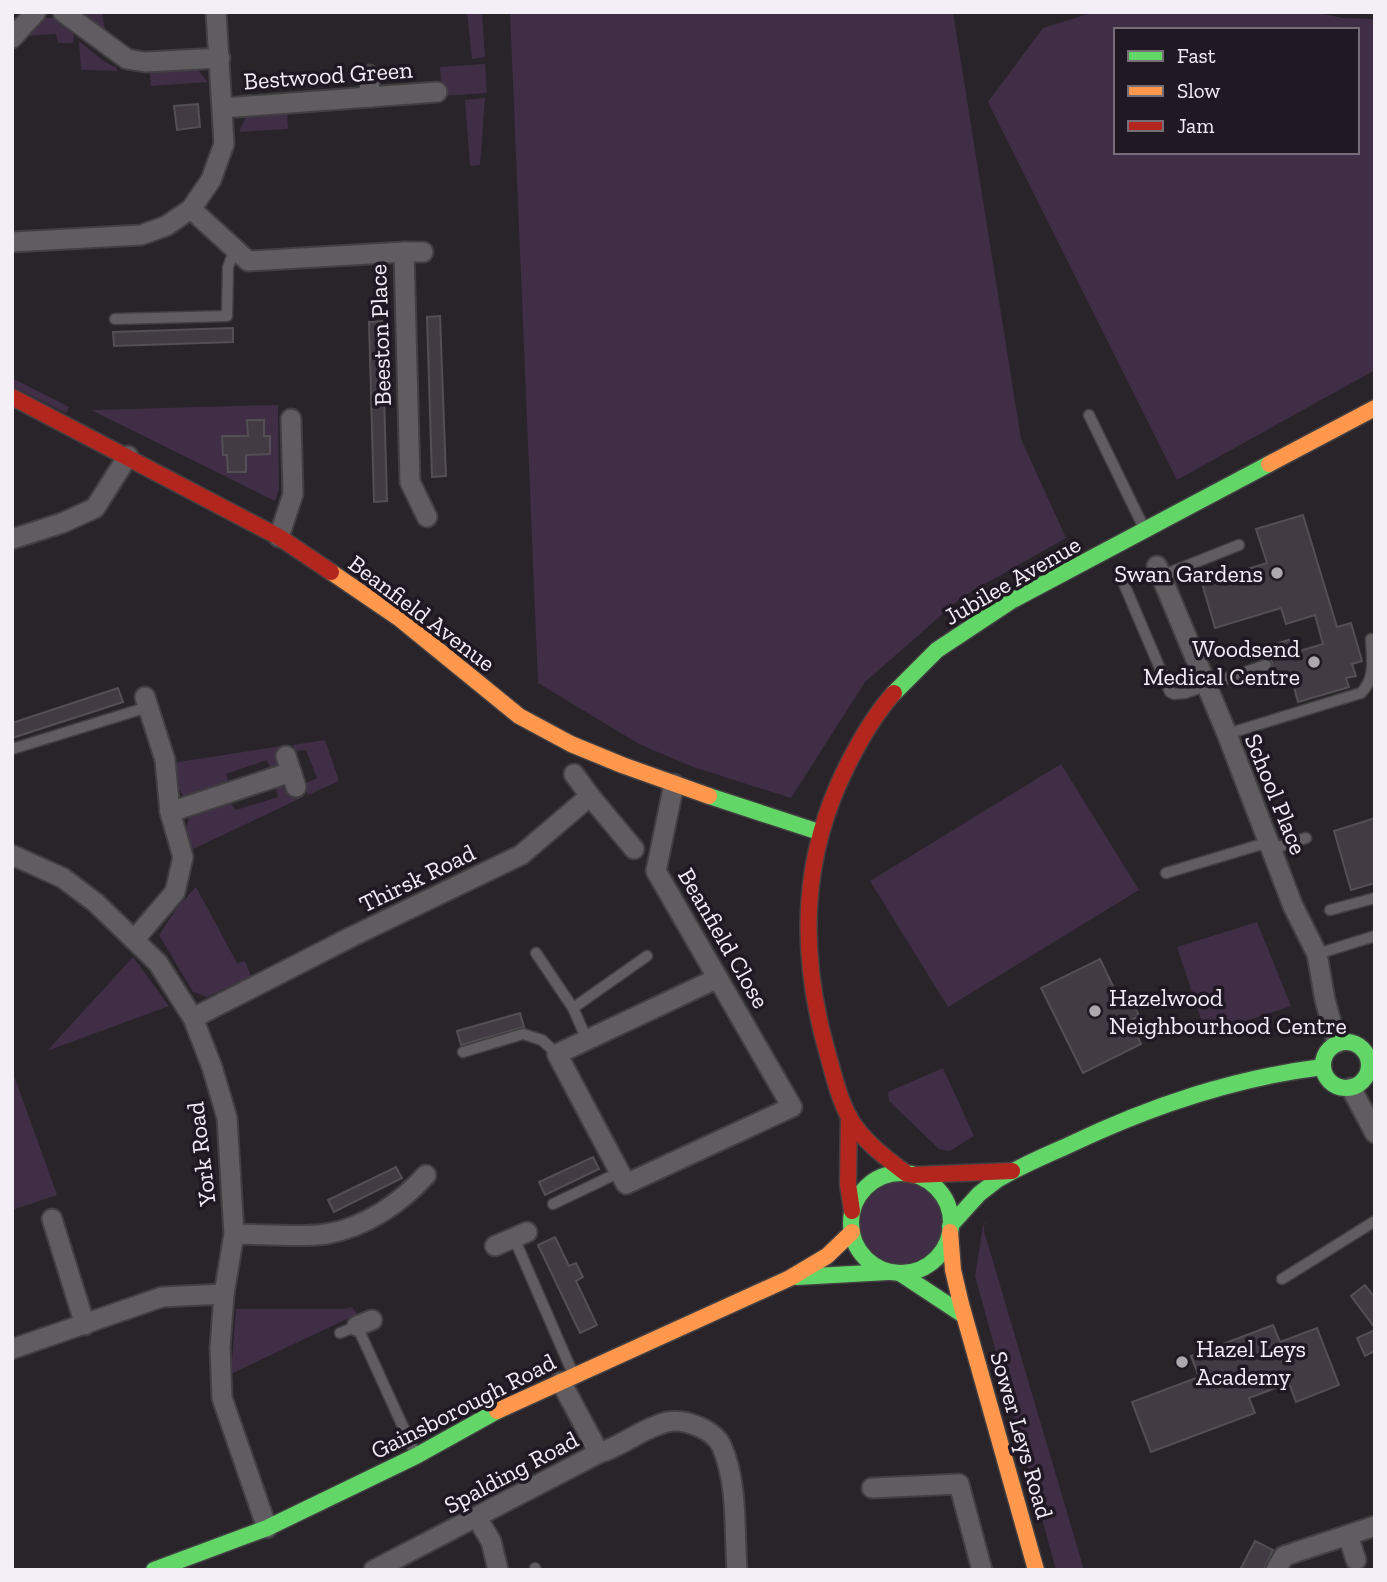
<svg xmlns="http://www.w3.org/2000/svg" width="1387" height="1582" font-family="'Zilla Slab',serif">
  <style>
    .green { fill: #402e46; fill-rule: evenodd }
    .building { fill: #423b44; stroke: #534f54; stroke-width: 2 }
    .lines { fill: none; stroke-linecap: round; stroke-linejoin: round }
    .lane-casing { stroke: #423f43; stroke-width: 13 }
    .street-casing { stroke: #423f43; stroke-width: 23 }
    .fast-casing { stroke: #423f43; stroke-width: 19 }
    .slow-casing { stroke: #423f43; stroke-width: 19 }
    .jam-casing { stroke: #423f43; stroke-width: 19 }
    .lane { stroke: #605c61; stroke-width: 10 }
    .street { stroke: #605c61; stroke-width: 19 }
    .fast { stroke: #63d668; stroke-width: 16 }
    .slow { stroke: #ff974d; stroke-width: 16 }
    .jam { stroke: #b3261e; stroke-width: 16 }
    .poi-dot { fill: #ada7ae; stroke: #201823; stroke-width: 2.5 }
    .labels { text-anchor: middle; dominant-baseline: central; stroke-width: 7; stroke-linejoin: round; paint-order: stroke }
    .street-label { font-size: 24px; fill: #f4eef6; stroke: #201823 }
    .poi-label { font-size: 24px; fill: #f4eef6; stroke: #201823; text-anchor: end }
  </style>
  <rect width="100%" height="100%" fill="#282429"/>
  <g class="green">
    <path d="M81 12H102L106 36Z"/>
    <path d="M467 12H482L485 57 472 59Z"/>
    <path d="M510 12H953L1021 439 1066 538 962 597 865 682 791 798 693 767 639 744 538 683Z"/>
    <path d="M1094 12H1313L1343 18 1375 19V370L1177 480 988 102 1043 28ZM1116 30H1357V152H1116Z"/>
    <path d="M41 18H58L74 35 73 43H58L56 34 26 36Z"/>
    <path d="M79 41 105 62 117 68V71L81 70Z"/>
    <path d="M485 64 487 93 442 96 440 67Z"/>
    <path d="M198 70 208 82 151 86 150 73Z"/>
    <path d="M485 98 480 165 470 166 465 100Z"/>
    <path d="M287 112 288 129 239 132 246 117Z"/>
    <path d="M12 378 69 407 66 413 12 386Z"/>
    <path d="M278 405 279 489 275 501 91 410Z"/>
    <path d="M325 740 339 781 308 795 305 784 317 778 306 750 295 751 293 745Z"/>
    <path d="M282 746C282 758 281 764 271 770L267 760 226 774 229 785 185 799 177 785 172 763Z"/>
    <path d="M1061 764 1139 890 948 1007 870 881Z"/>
    <path d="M276 787 299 788 303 797 187 852 185 831 191 812 228 800 236 810 278 797Z"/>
    <path d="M196 887 237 963 245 961 251 976 207 997 193 992 159 935 179 905Z"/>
    <path d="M1257 922 1291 1006 1206 1034 1177 947Z"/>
    <path d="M133 957 169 1006 47 1051Z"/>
    <path d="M943 1068 974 1136 950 1151 939 1149 889 1101 888 1092Z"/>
    <path d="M12 1070 57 1195 12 1210Z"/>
    <circle cx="901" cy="1223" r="41"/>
    <path d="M989 1220 984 1224V1231L1084 1570H1056L975 1276 983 1226Z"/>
    <path d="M352 1307 357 1314 231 1374 236 1309H344Z"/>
  </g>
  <g class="building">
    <path d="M198 104 200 127 177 130 174 106Z"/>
    <path d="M440 316 446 476 432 477 427 317Z"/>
    <path d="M382 321 387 501 374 502 369 322Z"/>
    <path d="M233 328V342L114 346 113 332Z"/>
    <path d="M247 420H264V436H270V454L246 455V472H228L227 455H223L222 436H248Z"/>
    <path d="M1303 515 1337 627 1351 623 1362 661 1352 664 1356 676 1346 678 1349 687 1298 702 1292 680 1277 684 1271 659 1275 658 1271 645 1292 639 1296 652 1323 644 1315 615 1286 624 1281 608 1215 628 1202 583 1267 563 1256 529Z"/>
    <path d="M118 688 123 702 12 738V723Z"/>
    <path d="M1375 818V883L1351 890 1334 831Z"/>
    <path d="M1100 959 1123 1007 1133 1002 1139 1016 1130 1021 1141 1044 1083 1073 1041 988Z"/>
    <path d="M520 1013 524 1027 461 1045 457 1031Z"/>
    <path d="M593 1157 599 1169 545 1195 539 1182Z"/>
    <path d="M396 1167 402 1178 334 1212 328 1200Z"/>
    <path d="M555 1237 569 1266 576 1263 583 1277 576 1281 597 1325 580 1333 538 1245Z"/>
    <path d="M1365 1285 1375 1298V1328L1351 1296Z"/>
    <path d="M1273 1325 1280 1342 1317 1328 1339 1385 1296 1402 1289 1383 1249 1398 1255 1413 1151 1452 1132 1402 1199 1377 1191 1356Z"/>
    <path d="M1375 1330V1351L1365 1356 1357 1338Z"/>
    <path d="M1255 1541 1273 1550 1264 1570H1240Z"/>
  </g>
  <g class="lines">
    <g class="lane-casing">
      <g id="lane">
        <path d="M115 319 227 316 228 267 235 249"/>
        <path d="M1089 415 1144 528"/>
        <path d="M1161 576 1239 545"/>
        <path d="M1124 584 1170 692 1174 694 1185 693 1266 665"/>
        <path d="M1227 734 1361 693C1376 678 1372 660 1371 639"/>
        <path d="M12 749 148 707"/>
        <path d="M1272 849 1306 838"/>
        <path d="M1166 873 1269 842"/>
        <path d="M1330 910 1375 898"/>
        <path d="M536 953 573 1008 587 1040"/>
        <path d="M1317 954 1375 936"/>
        <path d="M573 1008 647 956"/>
        <path d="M463 1052 523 1034 542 1040 557 1054"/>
        <path d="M553 1204 620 1172"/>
        <path d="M514 1238 574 1376"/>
        <path d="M1282 1279 1375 1221"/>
        <path d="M340 1333 357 1326 415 1453"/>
        <path d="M535 1568V1570"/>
      </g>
    </g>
    <g class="street-casing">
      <g id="street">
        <path d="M63 12 127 59 145 62 220 58"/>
        <path d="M12 38 36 12"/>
        <path d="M369 75 370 97"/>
        <path d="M223 108 437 92"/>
        <path d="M191 209 248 261 404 252 410 482 427 517"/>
        <path d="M12 242 141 235 166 226 191 209 211 180 224 144 216 12"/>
        <path d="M404 252H423"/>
        <path d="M279 537 293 494 291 419"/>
        <path d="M12 539 62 523 95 508 128 456"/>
        <path d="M1157 566 1227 734 1293 906 1317 954 1325 1000 1337 1043"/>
        <path d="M286 756 296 787"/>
        <path d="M574 774 590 796"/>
        <path d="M674 784 656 871 792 1107 626 1184 557 1054 718 978"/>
        <path d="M170 812 291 772"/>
        <path d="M12 855 63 878 96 903 158 963 193 1018 212 1067 227 1118 234 1234 224 1294 220 1348 222 1398 267 1528"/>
        <path d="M134 940 175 892 183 857 170 812 165 760 145 697"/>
        <path d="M193 1018 351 937 521 855 590 796 634 849"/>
        <path d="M1351 1088 1375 1133"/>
        <path d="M52 1219 85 1325"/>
        <path d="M234 1234C262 1234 299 1238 326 1234 364 1228 401 1203 426 1175"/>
        <path d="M495 1246 527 1232"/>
        <path d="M357 1326 372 1320"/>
        <path d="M12 1349 162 1297 224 1294"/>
        <path d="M599 1453C623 1446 642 1428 667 1422 685 1418 715 1430 722 1447 738 1484 734 1530 737 1570"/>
        <path d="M872 1488 959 1484 982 1570"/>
        <path d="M477 1518 491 1541 498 1570"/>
        <path d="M1356 1560 1348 1535 1375 1526"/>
        <path d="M374 1570 599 1453 561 1382"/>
        <path d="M1276 1570 1284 1556 1348 1535"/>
      </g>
    </g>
    <g class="fast-casing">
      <g id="fast">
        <path d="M894 693 937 650 1011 601 1269 464"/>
        <path d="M709 796 819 832"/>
        <circle cx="1346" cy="1065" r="23"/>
        <circle cx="901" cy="1223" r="50"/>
        <path d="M950 1226 979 1194 997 1180C1020 1166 1045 1156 1069 1145 1151 1106 1233 1078 1323 1067"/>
        <path d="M900 1273 962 1314"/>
        <path d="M797 1277 888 1272"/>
        <path d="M154 1570 267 1528 416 1456 497 1411"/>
      </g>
    </g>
    <g class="slow-casing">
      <g id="slow">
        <path d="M1269 464 1375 408"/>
        <path d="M331 572 400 619 519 716 571 744 622 765 709 796"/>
        <path d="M950 1232 953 1270 961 1304 1036 1570"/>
        <path d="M497 1411 790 1278 827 1256 852 1232"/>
      </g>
    </g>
    <g class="jam-casing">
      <g id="jam">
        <path d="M12 397 279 537 331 572"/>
        <path d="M894 693C875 714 860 740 848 764 801 856 799 950 826 1048 833 1072 838 1097 850 1119 864 1142 886 1158 907 1174"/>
        <path d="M849 1116 848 1184 852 1211"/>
        <path d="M913 1175 1012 1171"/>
      </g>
    </g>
    <use href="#lane" class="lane"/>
    <use href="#street" class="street"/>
    <use href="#fast" class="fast"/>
    <use href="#slow" class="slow"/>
    <use href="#jam" class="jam"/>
  </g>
  <g class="poi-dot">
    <circle cx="1277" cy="573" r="7"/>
    <circle cx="1314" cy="662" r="7"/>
    <circle cx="1095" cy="1011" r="7"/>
    <circle cx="1182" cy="1362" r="7"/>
  </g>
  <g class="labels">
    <g class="street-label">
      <text transform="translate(328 75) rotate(-4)">Bestwood Green</text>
      <text transform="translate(380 335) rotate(-92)">Beeston Place</text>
      <text transform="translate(1012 580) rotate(-30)">Jubilee Avenue</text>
      <text transform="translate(422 613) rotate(37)">Beanfield Avenue</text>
      <text transform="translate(1276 794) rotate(68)">School Place</text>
      <text transform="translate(417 878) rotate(-26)">Thirsk Road</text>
      <text transform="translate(724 938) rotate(60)">Beanfield Close</text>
      <text transform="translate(201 1154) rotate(-97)">York Road</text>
      <text transform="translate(463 1406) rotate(-27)">Gainsborough Road</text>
      <text transform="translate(1022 1435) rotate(74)">Sower Leys Road</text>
      <text transform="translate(511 1472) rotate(-28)">Spalding Road</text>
    </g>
    <g class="poi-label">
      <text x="1263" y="573">Swan Gardens</text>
      <text x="1300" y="648">Woodsend<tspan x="1300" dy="28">Medical Centre</tspan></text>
      <text x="1109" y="997" text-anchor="start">Hazelwood<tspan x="1109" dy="28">Neighbourhood Centre</tspan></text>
      <text x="1196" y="1348" text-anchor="start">Hazel Leys<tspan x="1196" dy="28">Academy</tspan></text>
    </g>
  </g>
  <rect width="1387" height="1582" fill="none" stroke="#f4eef6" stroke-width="28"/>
  <rect x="1114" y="28" width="245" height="126" fill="#201823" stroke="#756e77" stroke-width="2"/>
  <rect x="1128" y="51" width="35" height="10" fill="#63d668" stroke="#756e77" stroke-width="2"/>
  <text x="1177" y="63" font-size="21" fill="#f4eef6">Fast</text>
  <rect x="1128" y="86" width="35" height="10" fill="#ff974d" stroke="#756e77" stroke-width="2"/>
  <text x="1177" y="98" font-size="21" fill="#f4eef6">Slow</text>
  <rect x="1128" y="121" width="35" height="10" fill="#b3261e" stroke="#756e77" stroke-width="2"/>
  <text x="1177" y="133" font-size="21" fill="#f4eef6">Jam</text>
</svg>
